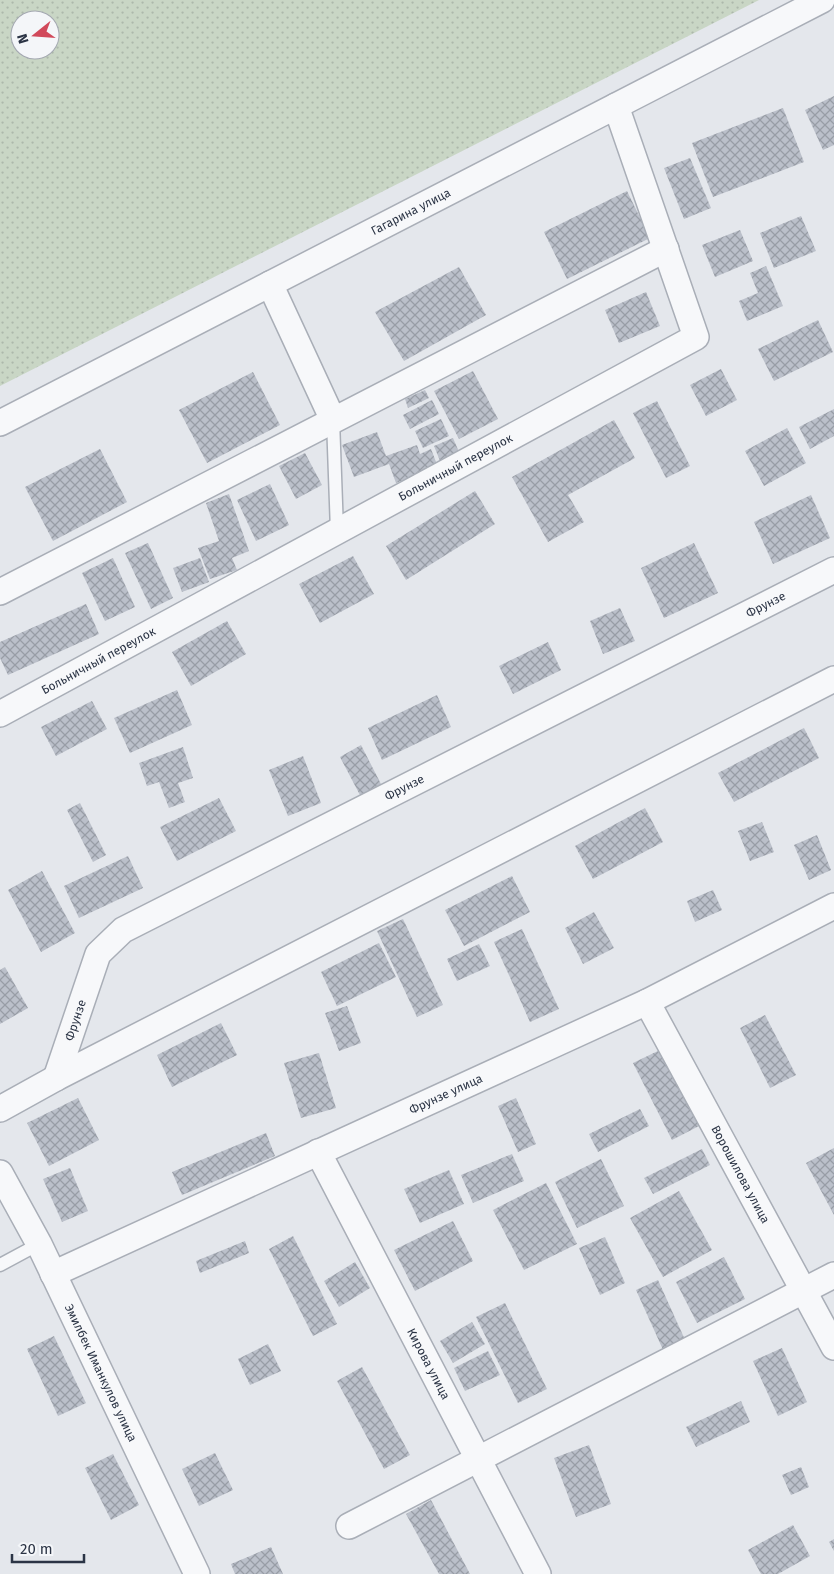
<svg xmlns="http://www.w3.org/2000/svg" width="834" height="1574" font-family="'Fira Sans',sans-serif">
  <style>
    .park { fill: url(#park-dots); fill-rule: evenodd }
    .building { fill: url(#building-cross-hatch) }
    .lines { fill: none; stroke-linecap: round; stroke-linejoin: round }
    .service-casing { stroke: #a9aeb7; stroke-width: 15 }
    .minor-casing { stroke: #a9aeb7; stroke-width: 28 }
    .service { stroke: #f7f8fa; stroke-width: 12 }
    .minor { stroke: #f7f8fa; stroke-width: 25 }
    .labels { text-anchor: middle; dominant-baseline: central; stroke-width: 4; stroke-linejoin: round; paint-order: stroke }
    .street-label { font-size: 12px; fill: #2b3445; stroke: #f4f6f9 }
  </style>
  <defs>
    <pattern id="park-dots" width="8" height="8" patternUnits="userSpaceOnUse" patternTransform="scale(1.25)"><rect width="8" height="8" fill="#c9d6c5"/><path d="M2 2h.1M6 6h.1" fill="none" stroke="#adb8ab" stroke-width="1.8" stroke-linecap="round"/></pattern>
    <pattern id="building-cross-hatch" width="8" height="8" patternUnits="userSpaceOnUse" patternTransform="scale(1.25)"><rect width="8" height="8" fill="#bbc0ca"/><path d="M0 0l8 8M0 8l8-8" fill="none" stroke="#989da6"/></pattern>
  </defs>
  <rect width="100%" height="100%" fill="#e4e7ec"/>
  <path class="park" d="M0 0H759L0 386ZM20 20H50V50H20Z"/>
  <g class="building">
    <path d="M834 96V145L823 150 805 110Z"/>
    <path d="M783 108 804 162 713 197 692 143Z"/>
    <path d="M690 158 711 208 684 219 664 168Z"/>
    <path d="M627 191 650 238 567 279 544 232Z"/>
    <path d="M801 216 816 251 774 268 760 233Z"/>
    <path d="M740 230 753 261 715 277 702 245Z"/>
    <path d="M766 266 783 306 747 321 739 301 758 293 750 273Z"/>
    <path d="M459 267 486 315 404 361 375 312Z"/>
    <path d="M646 292 660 326 619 343 605 310Z"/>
    <path d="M818 320 833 352 774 381 758 349Z"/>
    <path d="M721 369 737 400 706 416 690 385Z"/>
    <path d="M473 371 498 419 459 439 434 391Z"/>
    <path d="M253 372 280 425 207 463 179 410Z"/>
    <path d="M425 390 429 398 408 408 405 399Z"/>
    <path d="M432 400 439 414 410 429 403 415Z"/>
    <path d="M657 401 690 466 666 478 633 413Z"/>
    <path d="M834 409V436L810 449 799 427Z"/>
    <path d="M441 419 449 436 423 448 415 431Z"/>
    <path d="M614 420 635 458 568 495 584 522 548 542 512 477Z"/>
    <path d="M787 428 806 463 764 486 745 451Z"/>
    <path d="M377 432 386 456 417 445 420 454 431 449 438 467 396 483 389 464 354 477 342 445Z"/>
    <path d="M453 438 459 452 440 461 434 446Z"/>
    <path d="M100 449 127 502 53 541 25 487Z"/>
    <path d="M305 453 322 485 296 499 279 466Z"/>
    <path d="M270 484 289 525 256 541 237 500Z"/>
    <path d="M475 491 495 524 406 580 386 546Z"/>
    <path d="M229 494 249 551 232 558 237 570 210 579 198 548 219 541 206 503Z"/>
    <path d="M811 495 830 538 773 564 754 522Z"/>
    <path d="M148 543 173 598 151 609 125 553Z"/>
    <path d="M694 543 718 593 664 618 641 568Z"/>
    <path d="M353 556 374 594 320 623 299 584Z"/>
    <path d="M113 558 135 607 105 621 82 573Z"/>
    <path d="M200 558 209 582 182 592 173 568Z"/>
    <path d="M86 604 99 634 8 675 0 658V642Z"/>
    <path d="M620 608 635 641 603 654 590 621Z"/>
    <path d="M227 621 246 654 191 686 172 652Z"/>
    <path d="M548 642 561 670 513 694 499 666Z"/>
    <path d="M177 690 192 725 130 753 114 718Z"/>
    <path d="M437 695 451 727 382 760 368 728Z"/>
    <path d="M92 701 107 729 56 756 41 727Z"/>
    <path d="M804 728 819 758 734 802 718 773Z"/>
    <path d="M361 745 382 786 361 797 340 757Z"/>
    <path d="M183 747 193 778 178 783 185 802 169 808 159 782 147 786 139 763Z"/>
    <path d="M303 756 321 803 288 816 269 770Z"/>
    <path d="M219 798 236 831 177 861 160 827Z"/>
    <path d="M80 803 106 855 93 862 67 810Z"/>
    <path d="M645 808 663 842 593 879 575 846Z"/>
    <path d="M762 822 774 852 750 861 738 831Z"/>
    <path d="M817 835 831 870 809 880 794 845Z"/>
    <path d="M128 856 143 888 79 918 64 886Z"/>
    <path d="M42 871 75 933 41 952 8 890Z"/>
    <path d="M512 876 530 912 464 946 445 910Z"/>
    <path d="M713 890 722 910 695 922 687 901Z"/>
    <path d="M594 912 614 948 583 964 565 928Z"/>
    <path d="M403 919 443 1005 417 1017 377 931Z"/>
    <path d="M522 929 559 1009 530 1022 494 942Z"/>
    <path d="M379 943 396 977 337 1006 321 972Z"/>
    <path d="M479 944 490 966 457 981 447 959Z"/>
    <path d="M5 967 28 1008 0 1024V970Z"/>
    <path d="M347 1006 361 1043 339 1051 325 1013Z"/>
    <path d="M765 1015 796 1075 770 1088 740 1028Z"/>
    <path d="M221 1023 237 1055 172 1087 157 1055Z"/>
    <path d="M662 1049 701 1125 672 1140 633 1063Z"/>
    <path d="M319 1053 336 1108 301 1118 284 1063Z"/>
    <path d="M78 1098 99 1140 49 1166 27 1123Z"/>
    <path d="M516 1098 536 1144 518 1152 498 1106Z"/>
    <path d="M640 1109 649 1126 598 1152 589 1134Z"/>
    <path d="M266 1133 275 1156 182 1195 172 1172Z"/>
    <path d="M834 1148V1215L806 1163Z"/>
    <path d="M702 1149 710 1165 653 1194 644 1178Z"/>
    <path d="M512 1154 524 1181 473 1203 461 1175Z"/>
    <path d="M601 1159 624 1206 577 1228 555 1182Z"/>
    <path d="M70 1168 88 1211 62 1222 43 1179Z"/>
    <path d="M449 1170 464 1204 420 1223 404 1189Z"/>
    <path d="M546 1183 577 1244 524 1270 493 1210Z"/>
    <path d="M679 1191 712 1250 663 1277 630 1218Z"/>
    <path d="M453 1221 473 1261 415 1291 394 1250Z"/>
    <path d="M293 1236 337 1324 313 1336 269 1249Z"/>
    <path d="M605 1237 625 1283 600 1295 579 1248Z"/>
    <path d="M245 1241 249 1253 200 1273 196 1261Z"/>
    <path d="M724 1257 745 1299 697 1323 676 1282Z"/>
    <path d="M355 1262 370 1288 339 1307 324 1281Z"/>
    <path d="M658 1280 686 1342 664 1352 636 1290Z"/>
    <path d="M505 1303 547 1389 518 1403 476 1317Z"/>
    <path d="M472 1322 485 1344 453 1363 440 1341Z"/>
    <path d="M54 1336 86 1403 58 1416 27 1349Z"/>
    <path d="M268 1344 281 1371 250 1385 238 1359Z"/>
    <path d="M782 1348 807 1402 778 1416 753 1361Z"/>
    <path d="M488 1351 500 1375 465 1391 454 1368Z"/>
    <path d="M362 1367 410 1455 384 1469 337 1381Z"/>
    <path d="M741 1401 750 1422 696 1447 686 1427Z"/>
    <path d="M589 1445 611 1504 576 1517 554 1458Z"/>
    <path d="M215 1453 233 1490 199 1506 182 1469Z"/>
    <path d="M113 1454 139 1505 111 1520 85 1468Z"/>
    <path d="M801 1467 809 1487 791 1495 782 1475Z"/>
    <path d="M431 1500 470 1574H439L406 1514Z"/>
    <path d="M793 1525 810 1556 778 1574H761L748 1550Z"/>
    <path d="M834 1539V1551L829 1542Z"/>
    <path d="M271 1547 283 1574H235L231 1564Z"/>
  </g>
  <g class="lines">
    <g class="service-casing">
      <g id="service">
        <path d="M333 420 337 531"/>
        <path d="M0 1265 39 1244"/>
      </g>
    </g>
    <g class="minor-casing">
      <g id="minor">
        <path d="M270 284 333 420"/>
        <path id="s1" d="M0 423 822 0"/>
        <path d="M0 592 666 249"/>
        <path id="s2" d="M0 714 696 337 616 106"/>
        <path id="s3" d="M647 1002 834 1347"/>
        <path id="s4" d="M56 1078 98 954 123 930 834 570"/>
        <path d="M0 1109 56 1078 834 679"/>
        <path id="s5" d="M318 1152 538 1574"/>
        <path id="s6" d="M0 1173 39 1244 197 1574"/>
        <path id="s7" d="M53 1274 647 1002 834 906"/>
        <path d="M349 1526 834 1275"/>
      </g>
    </g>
    <use href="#service" class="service"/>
    <use href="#minor" class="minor"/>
  </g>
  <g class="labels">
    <g class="street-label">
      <text stroke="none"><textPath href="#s1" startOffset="462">Гагарина улица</textPath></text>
      <text stroke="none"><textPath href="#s2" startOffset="518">Больничный переулок</textPath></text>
      <text stroke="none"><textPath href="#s4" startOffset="886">Фрунзе</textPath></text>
      <text stroke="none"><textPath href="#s2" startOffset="112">Больничный переулок</textPath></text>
      <text stroke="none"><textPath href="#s4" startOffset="481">Фрунзе</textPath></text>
      <text stroke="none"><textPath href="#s4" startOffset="61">Фрунзе</textPath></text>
      <text stroke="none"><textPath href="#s7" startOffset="432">Фрунзе улица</textPath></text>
      <text stroke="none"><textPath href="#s3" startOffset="196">Ворошилова улица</textPath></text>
      <text stroke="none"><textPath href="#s5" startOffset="239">Кирова улица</textPath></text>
      <text stroke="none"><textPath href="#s6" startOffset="224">Эмилбек Иманкулов улица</textPath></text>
    </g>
  </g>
  <g transform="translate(35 35) rotate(253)"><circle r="24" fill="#f4f6f9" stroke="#a4a8b1"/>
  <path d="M0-4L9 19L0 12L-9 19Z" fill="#d1495b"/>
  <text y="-8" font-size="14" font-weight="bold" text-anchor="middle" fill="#2b3445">N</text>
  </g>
  <path d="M12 1554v8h72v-8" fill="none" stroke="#2b3445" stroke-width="2.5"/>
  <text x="20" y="1554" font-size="15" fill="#2b3445" stroke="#f4f6f9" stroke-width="4" paint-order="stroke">20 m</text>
</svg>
